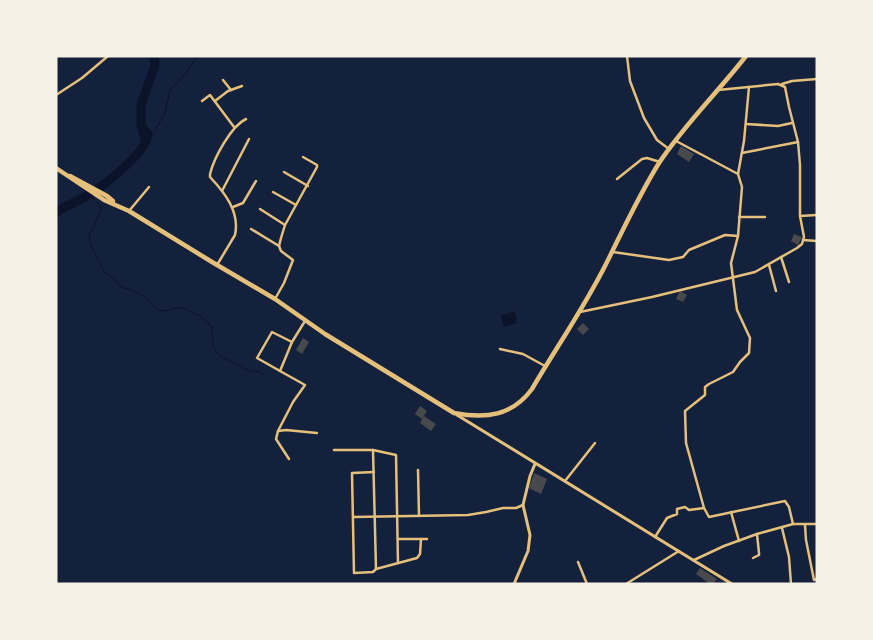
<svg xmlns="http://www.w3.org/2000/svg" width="873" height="640" font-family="Lato,sans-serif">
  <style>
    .water { fill: #0b132b }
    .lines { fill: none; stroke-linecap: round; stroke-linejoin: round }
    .stream { stroke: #0b132b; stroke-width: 1 }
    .canal { stroke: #0b132b; stroke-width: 5 }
    .river { stroke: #0b132b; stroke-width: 9 }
    .building { fill: #48494c }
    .minor { stroke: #e5c07b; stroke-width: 2.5 }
    .tertiary { stroke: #e5c07b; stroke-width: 3 }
    .primary { stroke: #e5c07b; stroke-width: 4.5 }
  </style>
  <rect width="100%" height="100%" fill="#14213d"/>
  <path class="water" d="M515 311 517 323 504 327 501 316Z"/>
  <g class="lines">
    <g class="stream">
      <path d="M148 139 151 138 165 113 170 90 181 79 198 56"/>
      <path d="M89 195 100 205 101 211 89 236 91 246 105 273 112 277 121 287 134 291 145 297 157 310 164 311 176 308H182L200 316 212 327C212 356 216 354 239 365 242 366 244 369 246 369 253 372 258 370 265 375"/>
    </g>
    <path class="canal" d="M141 126V133L144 144"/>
    <path class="river" d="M56 213C64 206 74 203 83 198 101 188 146 154 148 134L141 126V105L155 65 154 56"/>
  </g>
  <g class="building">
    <path d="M681 146 694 154 689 162 677 154Z"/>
    <path d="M794 234 802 237 798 245 791 241Z"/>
    <path d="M680 291 687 295 683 302 676 299Z"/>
    <path d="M583 323 589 329 583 335 577 329Z"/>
    <path d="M303 338 309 342 302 354 296 350Z"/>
    <path d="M420 406 427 411 422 419 415 414Z"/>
    <path d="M424 416 436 424 431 431 420 423Z"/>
    <path d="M534 473 547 479 541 494 529 488Z"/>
    <path d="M700 568 717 579 713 584H710L696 574Z"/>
  </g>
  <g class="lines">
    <g class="minor">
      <path d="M627 56 630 81 644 118 657 140 669 149"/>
      <path d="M223 80 231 90"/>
      <path d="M782 84 792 81 817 79"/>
      <path d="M56 95 82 78 108 56"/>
      <path d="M202 101 210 95 234 127"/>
      <path d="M215 101 228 91 242 86"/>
      <path d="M746 124 778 126 792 123"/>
      <path d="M676 141 738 174"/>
      <path d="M742 153 798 142"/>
      <path d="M284 172 308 186"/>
      <path d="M617 179 642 159 647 158 660 162"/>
      <path d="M222 191 249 139"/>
      <path d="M273 192 296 205"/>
      <path d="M233 207 243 203 256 181"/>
      <path d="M260 209 285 225"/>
      <path d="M129 211 149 187"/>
      <path d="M800 216 817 215"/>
      <path d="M739 217H765"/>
      <path d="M251 229 279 246"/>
      <path d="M803 240 817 241"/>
      <path d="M613 252 669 260 683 257 689 250 725 235 738 236"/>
      <path d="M781 257 789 282"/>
      <path d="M217 265 235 235C240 212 225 193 210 177V174C214 158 231 126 246 119"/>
      <path d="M769 265 776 291"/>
      <path d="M275 299 284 283 293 260 281 251 279 246 281 238 285 225 317 167V165L303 157"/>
      <path d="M580 312 652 297 755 272 797 248 802 244 804 237 800 216V165L798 142 789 107 785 87 778 84 718 90"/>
      <path d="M305 321 292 342 280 371 305 385 293 402 278 431 286 430 317 433"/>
      <path d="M500 349 523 354 545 366"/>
      <path d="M280 371 257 358 272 332 292 342"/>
      <path d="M278 431 276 439 289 459"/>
      <path d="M334 450H373L376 569"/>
      <path d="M373 450 396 455 398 563"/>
      <path d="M418 470 419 516"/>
      <path d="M374 472 352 473 354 573 373 572 376 569 417 558 420 554 421 539"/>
      <path d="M565 481 595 443"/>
      <path d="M704 508 709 517 785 501 789 507 793 524"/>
      <path d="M731 512 739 541"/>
      <path d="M353 517 468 515 486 512 503 508H516L523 505"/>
      <path d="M805 525 806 540 814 580 817 579"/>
      <path d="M782 528 789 557 791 584"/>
      <path d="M655 537 667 518 677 514V509L685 507 689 510 704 508 686 443 685 411 705 395V387L709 384 733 372 740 362 749 353 750 338 737 310 731 263 738 236 742 187 738 174 744 141 749 87"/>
      <path d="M398 539H427"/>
      <path d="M753 558 759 555V553L757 534"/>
      <path d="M694 560 724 546 757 534 793 524H817"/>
      <path d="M578 562 587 584"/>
      <path d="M626 584 679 551"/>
    </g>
    <g class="tertiary">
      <path d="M457 415 732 584"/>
      <path d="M514 584 528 551 530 535 523 505 530 476 535 464"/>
    </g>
    <g class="primary">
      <path d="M56 168 104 200 129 211 212 262 275 299 325 334 454 413C486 419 512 416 532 389 556 348 584 308 606 264 623 230 639 195 659 163 684 125 718 92 746 56"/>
      <path d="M70 176 107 196 113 201"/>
    </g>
  </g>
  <rect width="873" height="640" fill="none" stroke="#f6f1e7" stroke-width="115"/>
</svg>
